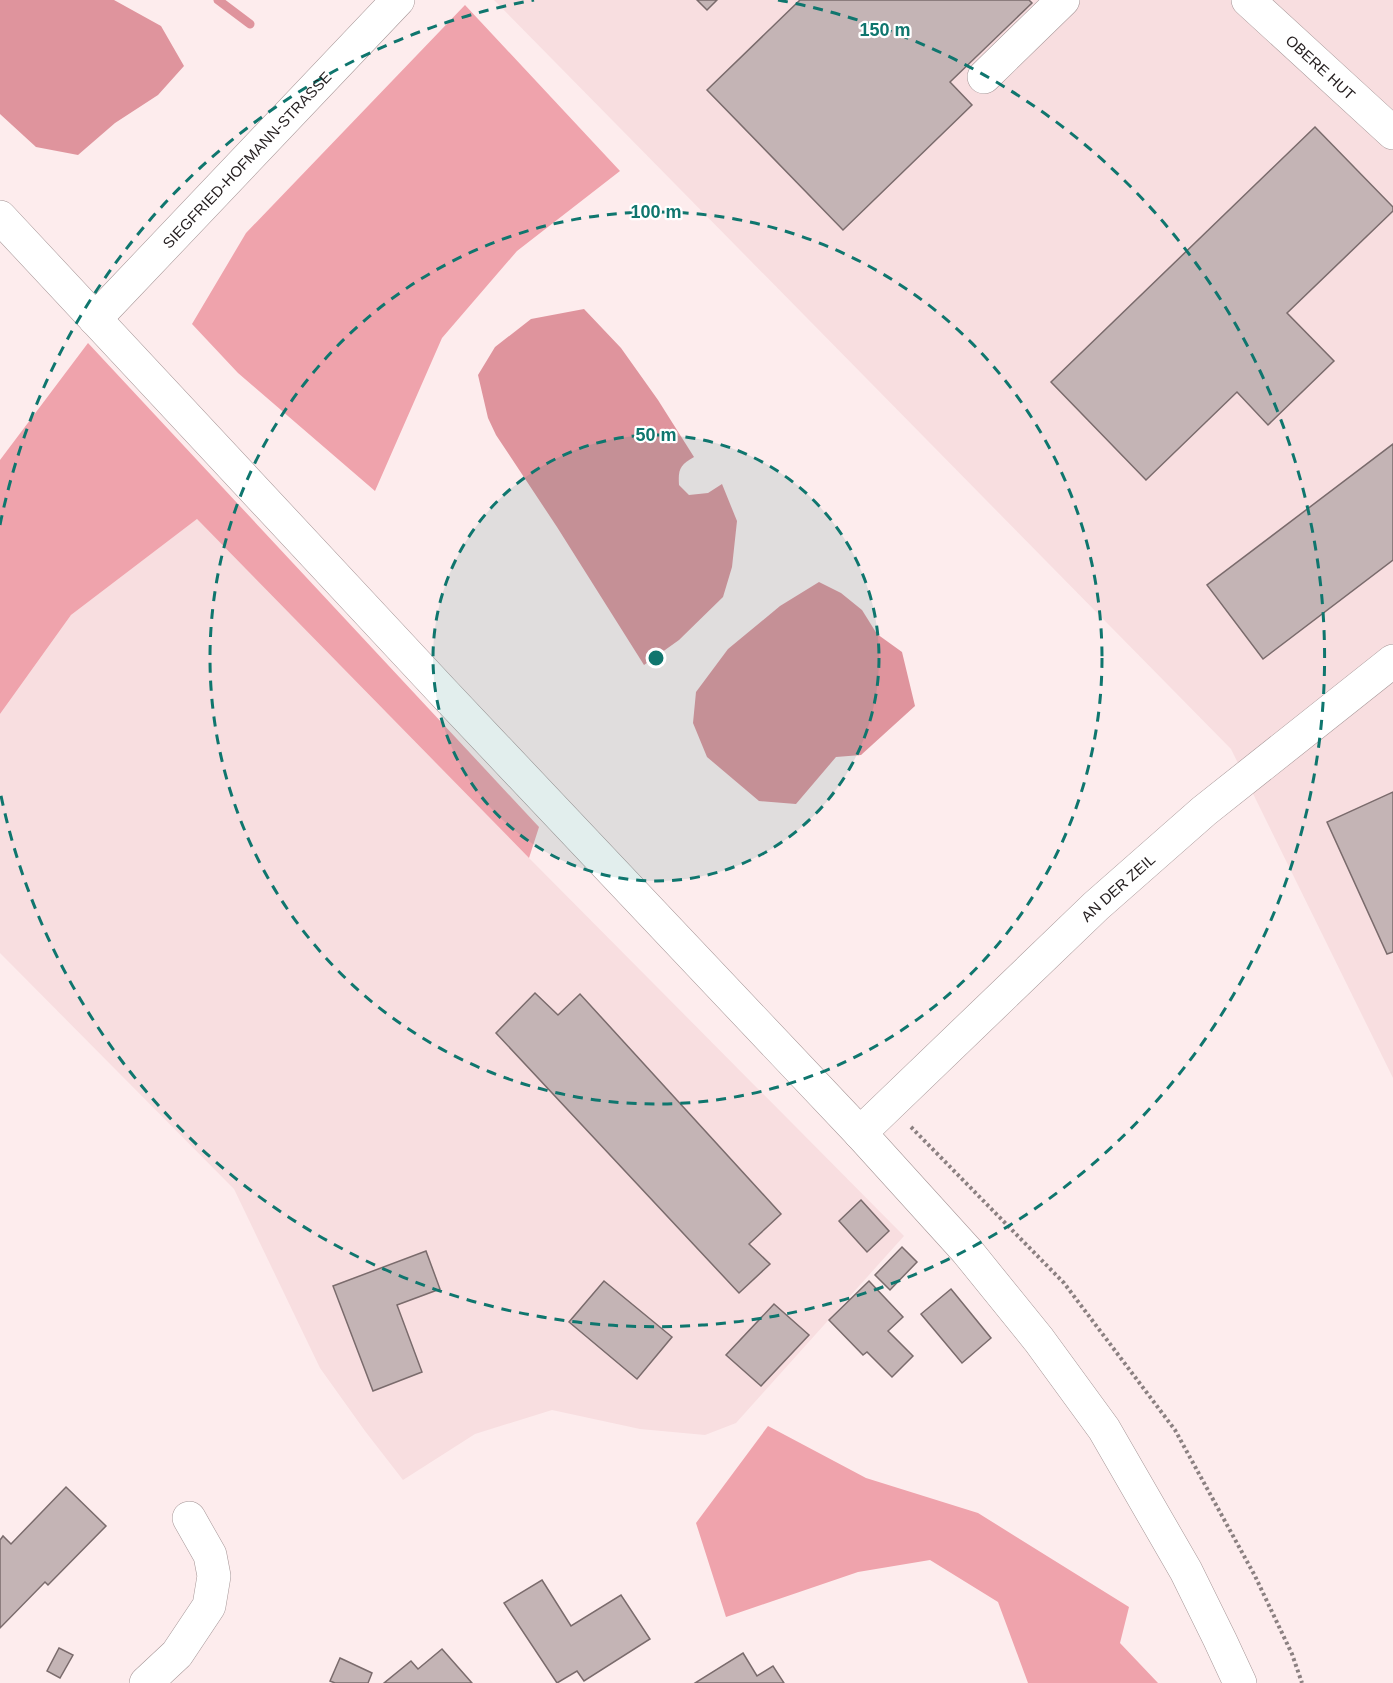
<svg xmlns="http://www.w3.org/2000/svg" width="1393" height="1683" font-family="Arial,sans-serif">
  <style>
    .built { fill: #f8dee0 }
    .forest { fill: #efa3ac }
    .water { fill: #df949d }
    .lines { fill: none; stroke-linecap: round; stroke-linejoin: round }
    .stream { stroke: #df949d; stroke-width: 9 }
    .building { fill: #c4b4b5; stroke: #7a6b6c; stroke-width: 1.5 }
    .minor-casing { stroke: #a59596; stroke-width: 34 }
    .path { stroke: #8b8081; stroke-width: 4; stroke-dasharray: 3 3; stroke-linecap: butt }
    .minor { stroke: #fff; stroke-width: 33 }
    .ring { fill: none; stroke: #0f766e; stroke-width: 3; stroke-dasharray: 10 8 }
    .labels { text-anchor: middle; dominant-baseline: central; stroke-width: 4.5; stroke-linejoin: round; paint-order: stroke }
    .street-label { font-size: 15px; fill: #231d1e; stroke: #fff }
    .centre { fill: #0f766e; stroke: #fff; stroke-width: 3 }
    .ring-label { font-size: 18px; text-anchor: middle; font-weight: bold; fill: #0f766e; stroke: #fff; stroke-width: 4.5; stroke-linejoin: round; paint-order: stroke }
  </style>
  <rect width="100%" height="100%" fill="#fdeced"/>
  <g class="built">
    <path d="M494 0H1393V1078L1231 749Z"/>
    <path d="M197 519 529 858 904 1236 736 1423 705 1435 640 1429 552 1410 475 1434 403 1480 365 1431 320 1368 234 1189 0 953V714L71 615Z"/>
  </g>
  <g class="forest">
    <path d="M465 5 620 171 517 251 442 338 375 491 238 373 192 324 246 233Z"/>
    <path d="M88 343 539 827 529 858 197 519 71 615 0 714V460Z"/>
    <path d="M768 1426 866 1478 978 1513 1129 1607 1120 1643 1158 1683H1028L998 1602 930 1560 858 1572 726 1617 696 1523Z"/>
  </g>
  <g class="water">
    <path d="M0 0H114L161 26 184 66 158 95 115 123 78 155 36 147 0 114Z"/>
    <path d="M584 309 621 348 658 400 694 457C680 465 678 469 679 485L689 495 708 493 722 484 737 521 732 567 723 597 679 640 644 665 557 527 496 435 488 418 478 375 495 347 531 319Z"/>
    <path d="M819 582 841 593 862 610 877 634 902 652 915 706 861 755 836 757 796 804 759 801 707 757 693 723 696 692 728 649 780 606Z"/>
  </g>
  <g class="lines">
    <path class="stream" d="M218 0 250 24"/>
  </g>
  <g class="building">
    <path d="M697 0H717L707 10Z"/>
    <path d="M800 0H1029L1032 3 950 82 972 105 843 230 707 90Z"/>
    <path d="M1315 127 1393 207V211L1287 313 1334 361 1268 425 1237 392 1146 480 1051 382Z"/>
    <path d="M1393 444V560L1263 659 1207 585Z"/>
    <path d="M1393 792V952L1387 954 1327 822Z"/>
    <path d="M535 993 558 1015 580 994 781 1214 749 1244 770 1264 739 1293 496 1033Z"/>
    <path d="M861 1200 889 1231 867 1252 839 1221Z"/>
    <path d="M902 1247 917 1262 890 1290 875 1275Z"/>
    <path d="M426 1251 440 1289 397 1305 422 1372 373 1391 333 1286Z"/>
    <path d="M604 1281 672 1337 637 1379 569 1322Z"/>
    <path d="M869 1281 903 1317 888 1331 913 1356 892 1377 867 1352 863 1355 829 1320Z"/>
    <path d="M951 1289 991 1338 962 1363 921 1314Z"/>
    <path d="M774 1304 809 1335 761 1386 726 1355Z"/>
    <path d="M66 1487 106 1526 48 1585 45 1582 0 1628V1540L3 1536 11 1544Z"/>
    <path d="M542 1580 571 1626 621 1595 650 1639 584 1681 577 1671 557 1683 504 1603Z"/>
    <path d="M59 1648 73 1655 60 1678 47 1671Z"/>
    <path d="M442 1649 472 1683H384L411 1661 418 1669Z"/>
    <path d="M743 1653 757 1676 773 1666 784 1683H695Z"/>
    <path d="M340 1658 372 1673 368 1683H335L330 1681Z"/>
  </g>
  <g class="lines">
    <g class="minor-casing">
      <g id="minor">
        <path id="s1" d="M1248 0 1393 133"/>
        <path d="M984 77 1063 0"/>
        <path d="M0 217 442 691 860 1133 967 1251 1039 1340 1104 1429 1186 1571 1220 1640 1240 1683"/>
        <path id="s2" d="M95 319 398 0"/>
        <path id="s3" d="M860 1133 1096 906 1204 811 1393 661"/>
        <path d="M146 1683 177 1654 209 1606 214 1576 210 1555 189 1518"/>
      </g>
    </g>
    <path class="path" d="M911 1127 1064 1283 1175 1430 1255 1576 1292 1654 1302 1683"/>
    <use href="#minor" class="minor"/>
  </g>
  <circle cx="656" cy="658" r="223" fill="#0f766e" fill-opacity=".12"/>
  <g class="ring">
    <circle cx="656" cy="658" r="223"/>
    <circle cx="656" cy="658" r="446"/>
    <path d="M0 525A669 669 0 0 1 534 0M778 0A669 669 0 1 1 0 791"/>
  </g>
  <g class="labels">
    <g class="street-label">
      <text stroke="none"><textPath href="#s1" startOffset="99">OBERE HUT</textPath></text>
      <text stroke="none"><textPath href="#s2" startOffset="220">SIEGFRIED-HOFMANN-STRASSE</textPath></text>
      <text stroke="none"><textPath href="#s3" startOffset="356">AN DER ZEIL</textPath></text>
    </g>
  </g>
  <circle cx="656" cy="658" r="9" class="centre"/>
  <g class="ring-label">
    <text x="885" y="36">150 m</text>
    <text x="656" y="218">100 m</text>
    <text x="656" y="441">50 m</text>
  </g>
</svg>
